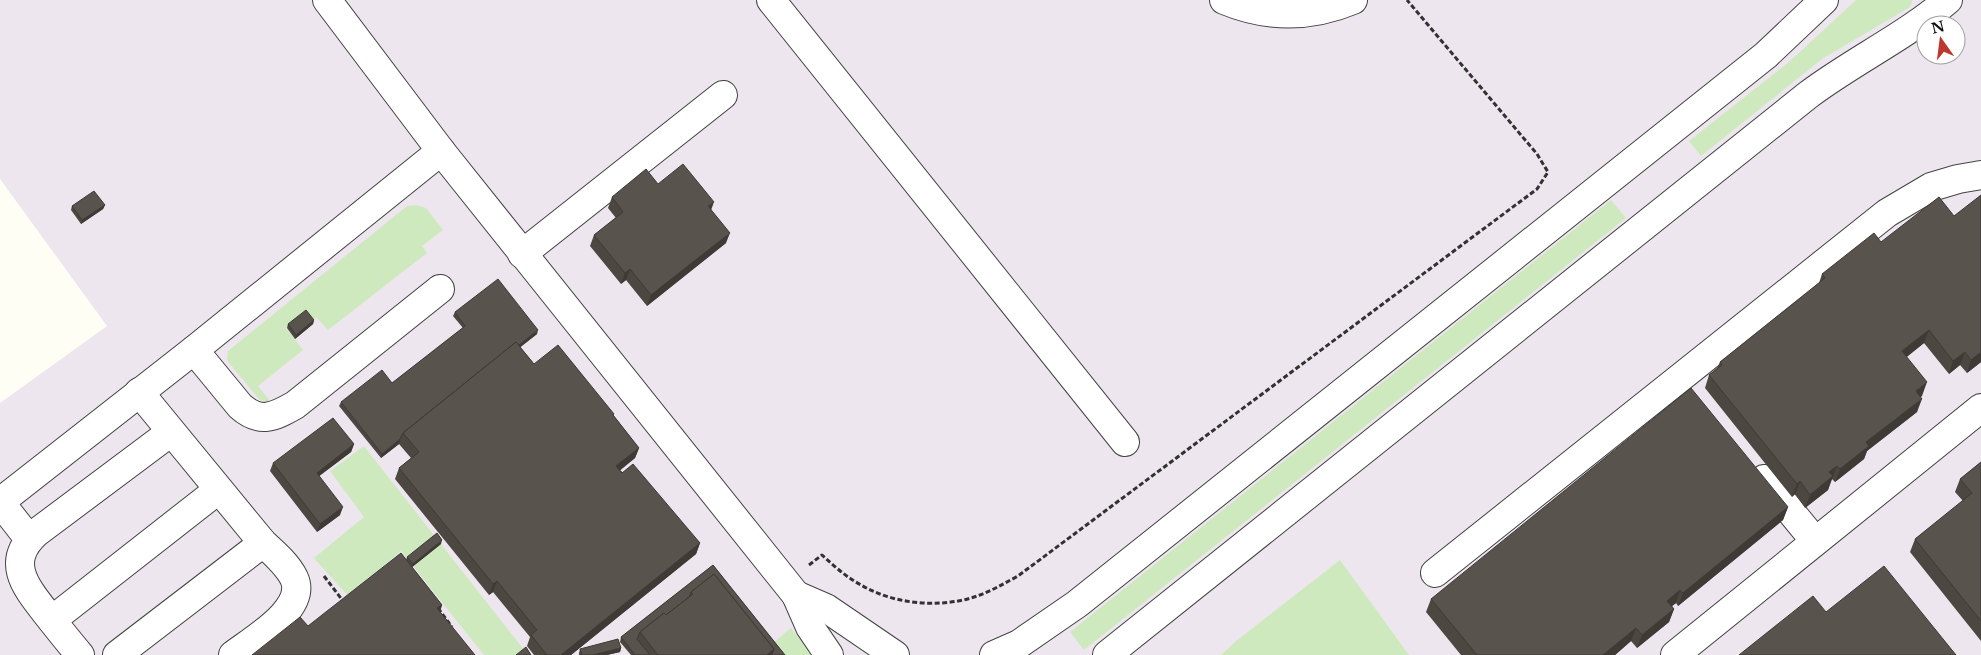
<svg xmlns="http://www.w3.org/2000/svg" width="1981" height="655" font-family="'Libre Baskerville',serif">
  <style>
    .industrial { fill: #eee6ee; fill-rule: evenodd }
    .green { fill: #cfe9be }
    .lines { fill: none; stroke-linecap: round; stroke-linejoin: round }
    .minor-casing { stroke: #434343; stroke-width: 30 }
    .path { stroke: #323232; stroke-width: 3; stroke-dasharray: 5 2.5; stroke-linecap: butt }
    .minor { stroke: #fff; stroke-width: 28 }
    .wall { fill: #4d4742 }
    .shaded-wall { fill: #3e3a36 }
    .building { fill: #59534d; stroke: #3e3a36 }
  </style>
  <rect width="100%" height="100%" fill="#fefef4"/>
  <path class="industrial" d="M0 0H1981V655H0V403L107 326 0 179ZM1926 25H1956V55H1926Z"/>
  <g class="green">
    <path d="M1856 0H1912V2L1910 7 1822 59 1701 156 1689 141 1789 62Z"/>
    <path d="M1611 200 1626 218 1084 650 1070 632Z"/>
    <path d="M417 205 426 208 443 230 422 246 427 253 328 330 317 318 311 319 305 312 286 328 303 350 258 386 270 401 266 403 259 399 229 363 227 359 228 351 407 206Z"/>
    <path d="M364 446 528 655H484L401 551 348 596 314 558 364 517 330 471Z"/>
    <path d="M1340 560 1409 655H1221L1236 641Z"/>
    <path d="M791 628 809 651 811 655H782L773 643Z"/>
  </g>
  <g class="lines">
    <g class="minor-casing">
      <g id="minor">
        <path d="M327 0 441 151 796 595 810 627 829 655"/>
        <path d="M771 0 1125 442"/>
        <path d="M1224 0C1267 18 1310 18 1353 0"/>
        <path d="M522 254 723 95"/>
        <path d="M194 350 240 406C260 424 274 417 295 405L440 289"/>
        <path d="M139 392 263 543C274 553 287 564 294 578 308 608 254 639 233 655"/>
        <path d="M1764 479 1815 541"/>
        <path d="M29 539 0 502 194 350 441 151"/>
        <path d="M1435 573 1887 213 1931 187 1958 179 1981 175"/>
        <path d="M796 595 826 608 895 655"/>
        <path d="M52 620 218 490"/>
        <path d="M80 655C68 641 57 627 46 613 25 586 5 562 36 533L171 432"/>
        <path d="M117 655 263 543"/>
        <path d="M994 655 1019 644 1077 604 1766 55 1824 0"/>
        <path d="M1107 655 1808 95C1853 61 1905 37 1948 0"/>
        <path d="M1675 655 1981 408"/>
      </g>
    </g>
    <g class="path">
      <path d="M809 565 822 555C834 566 846 577 861 585 895 605 943 609 980 595 993 590 1005 583 1018 576L1537 189 1548 172 1537 154 1407 0"/>
      <path d="M324 576 343 601"/>
      <path d="M438 608 452 627"/>
    </g>
    <use href="#minor" class="minor"/>
  </g>
  <g class="wall">
    <path d="M658 184 711 209 726 243 647 306 626 280 621 284 590 246 594 235 616 218 608 208 612 197Z"/>
    <path d="M105 205 103 209 81 224 71 210 72 206Z"/>
    <path d="M1954 216 1981 362 1967 373 1960 365 1949 374 1924 343 1906 357 1922 396 1920 397 1917 412 1867 451 1864 459 1835 482 1832 479 1831 480 1828 490 1805 508 1795 494 1792 497 1705 388 1709 375 1717 368 1720 362 1819 283 1822 274 1881 242Z"/>
    <path d="M455 312 537 334 520 347 534 364 614 416 639 448 635 458 620 470 700 543 696 554 571 655H534L527 646 530 637 493 592 489 595 395 479 399 468 411 458 399 444 381 458 339 406 341 402 392 383 463 328 453 316Z"/>
    <path d="M314 320 313 324 295 339 287 328 288 324Z"/>
    <path d="M354 444 351 452 319 476 340 515 317 532 270 471 273 463Z"/>
    <path d="M1981 462V641L1910 552 1915 539 1963 501 1955 492 1960 479Z"/>
    <path d="M1788 507 1783 520 1678 606 1676 603 1672 606 1674 609 1669 622 1637 648 1631 641 1615 655H1461L1426 612 1431 599Z"/>
    <path d="M441 544 412 567 442 605 440 612 308 626 406 560 407 557Z"/>
    <path d="M713 565 785 655H631L620 642 621 637Z"/>
    <path d="M621 648 620 652 607 655H579V653L580 649Z"/>
  </g>
  <g class="shaded-wall">
    <path d="M714 202 710 213 708 206Z"/>
    <path d="M105 205 103 209 81 224 82 220Z"/>
    <path d="M730 233 726 243 647 306 651 295Z"/>
    <path d="M630 269 626 280 621 284 625 273Z"/>
    <path d="M314 320 313 324 295 339 296 335Z"/>
    <path d="M538 330 537 334 407 437Z"/>
    <path d="M1929 330 1924 343 1897 365 1902 351Z"/>
    <path d="M1965 352 1960 365 1949 374 1953 361Z"/>
    <path d="M1981 352V362L1967 373 1971 360Z"/>
    <path d="M1927 382 1922 396 1911 404 1916 391Z"/>
    <path d="M1922 399 1917 412 1867 451 1864 459 1835 482 1840 469 1866 442Z"/>
    <path d="M400 439 399 444 381 458 382 454Z"/>
    <path d="M354 444 351 452 314 480 317 473Z"/>
    <path d="M639 448 635 458 612 477 616 466Z"/>
    <path d="M1837 466 1828 490 1805 508 1810 495 1829 472Z"/>
    <path d="M1800 481 1795 494 1792 497 1797 484Z"/>
    <path d="M343 507 340 515 317 532 320 524Z"/>
    <path d="M1788 507 1783 520 1678 606 1683 593Z"/>
    <path d="M442 540 441 544 411 568 413 564Z"/>
    <path d="M700 543 696 554 571 655H561Z"/>
    <path d="M497 581 493 592 489 595 493 584Z"/>
    <path d="M1680 590 1676 603 1662 614 1667 601Z"/>
    <path d="M442 605 438 616 437 608Z"/>
    <path d="M1674 609 1669 622 1637 648 1642 635Z"/>
    <path d="M1636 628 1631 641 1615 655H1603Z"/>
    <path d="M621 648 620 652 607 655H593Z"/>
    <path d="M774 649 772 655H767Z"/>
  </g>
  <g class="building">
    <path d="M683 164 714 202 708 206 730 233 651 295 630 269 625 273 594 235 623 212 612 197 646 169 658 184Z"/>
    <path d="M94 191 105 205 82 220 72 206Z"/>
    <path d="M1981 195V352L1971 360 1965 352 1953 361 1929 330 1902 351 1927 382 1916 391 1922 399 1866 442 1869 446 1840 469 1837 466 1829 472 1833 476 1810 495 1800 481 1797 484 1709 375 1722 365 1720 362 1825 278 1822 274 1874 233 1881 242 1939 197 1954 216Z"/>
    <path d="M498 279 538 330 519 345 516 342 403 433 400 439 382 454 341 402 382 370 392 383 465 326 455 312Z"/>
    <path d="M306 310 314 320 296 335 288 324Z"/>
    <path d="M516 342 534 364 558 345 614 414 613 415 639 448 616 466 622 473 633 464 700 543 561 655H547L531 635 537 630 497 581 493 584 399 468 419 452 403 433Z"/>
    <path d="M1691 388 1788 507 1683 593 1680 590 1667 601 1674 609 1642 635 1636 628 1603 655H1477L1431 599Z"/>
    <path d="M333 418 354 444 317 473 343 507 320 524 273 463Z"/>
    <path d="M1981 462V621L1915 539 1972 493 1960 479Z"/>
    <path d="M437 533 442 540 413 564 407 557Z"/>
    <path d="M401 553 442 605 437 608 475 655H252L300 617 308 626Z"/>
    <path d="M713 565 785 655H772L774 649 714 574 691 592 689 597 666 615 664 613 640 632 637 639 650 655H635L621 637Z"/>
    <path d="M1884 566 1956 655H1739L1813 596 1826 612Z"/>
    <path d="M714 574 774 649 767 655H658L640 632 664 613 666 615 693 594 691 592Z"/>
    <path d="M618 639 621 648 593 655H582L580 649Z"/>
    <path d="M526 647 531 655H516Z"/>
  </g>
  <g transform="translate(1941 40) rotate(346)"><circle r="24" fill="#ffffff" stroke="#9f9f9f"/>
  <path d="M0-4L9 19L0 12L-9 19Z" fill="#bc372d"/>
  <text y="-8" font-size="14" font-weight="bold" text-anchor="middle" fill="#101010">N</text>
  </g>
</svg>
